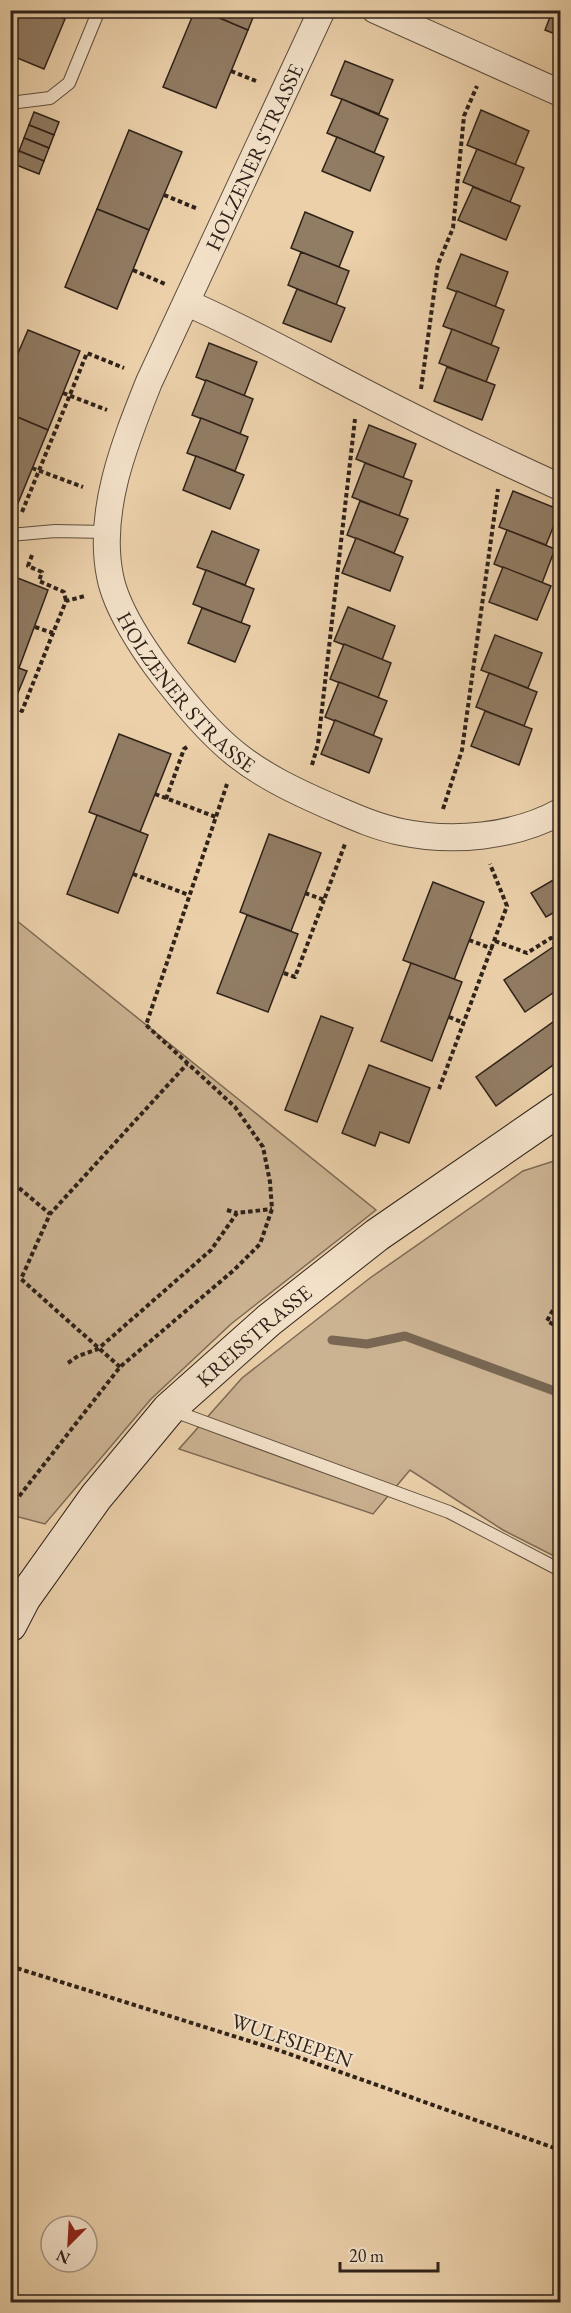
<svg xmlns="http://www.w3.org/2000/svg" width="571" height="2313" font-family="'EB Garamond',serif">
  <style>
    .green { fill: #cbb291; stroke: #7d6a55; stroke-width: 1.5 }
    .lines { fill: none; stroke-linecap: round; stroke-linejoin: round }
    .stream { stroke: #796753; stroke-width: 9 }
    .building { fill: #917c64; stroke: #2f2219; stroke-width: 1.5 }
    .lane-casing { stroke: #5e4e3d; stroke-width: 14 }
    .street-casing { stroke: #5e4e3d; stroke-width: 28 }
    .secondary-casing { stroke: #2f2219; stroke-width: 35 }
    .path { stroke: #2f2219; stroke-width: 4; stroke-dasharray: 4.5 3; stroke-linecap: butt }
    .lane { stroke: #f2e0c8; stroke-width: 12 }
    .street { stroke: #f2e0c8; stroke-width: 26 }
    .secondary { stroke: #f2e0c8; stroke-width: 33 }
    .labels { text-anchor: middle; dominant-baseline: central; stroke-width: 4.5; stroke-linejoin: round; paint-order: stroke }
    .street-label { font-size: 21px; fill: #2f2219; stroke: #f2e0c8 }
  </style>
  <rect width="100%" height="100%" fill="#ebd0aa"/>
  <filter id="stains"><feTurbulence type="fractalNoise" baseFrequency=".00333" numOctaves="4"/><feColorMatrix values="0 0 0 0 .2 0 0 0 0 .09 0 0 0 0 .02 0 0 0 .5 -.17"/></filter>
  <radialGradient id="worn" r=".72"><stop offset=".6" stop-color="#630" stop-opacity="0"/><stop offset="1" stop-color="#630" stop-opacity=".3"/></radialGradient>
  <g class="green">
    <path d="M11 916 376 1210 231 1324 151 1399 45 1524 11 1515Z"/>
    <path d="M560 1159V1559L503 1530 410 1470 373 1514 179 1449 242 1378 370 1278 523 1171Z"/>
  </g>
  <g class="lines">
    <path class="stream" d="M332 1340 367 1344 405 1336 560 1393"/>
  </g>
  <g class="building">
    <path d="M10 10H44L65 19 44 69 10 55Z"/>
    <path d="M195 10H201L248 30 216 108 163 87Z"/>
    <path d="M201 10H256L248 30Z"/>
    <path d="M494 10H513L510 17Z"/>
    <path d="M552 10H560V21L550 17Z"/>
    <path d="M550 17 560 21V36L545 30Z"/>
    <path d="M345 61 393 80 379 114 331 95Z"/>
    <path d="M342 99 388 119 374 153 327 133Z"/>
    <path d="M481 110 529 131 515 165 467 145Z"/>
    <path d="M34 112 59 122 54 135 29 125Z"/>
    <path d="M29 125 54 135 49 148 24 138Z"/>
    <path d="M129 130 182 152 149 230 97 209Z"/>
    <path d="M337 137 384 157 370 191 322 171Z"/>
    <path d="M24 138 49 148 44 161 19 151Z"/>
    <path d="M477 149 524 168 510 202 463 182Z"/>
    <path d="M19 151 44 161 39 174 14 164Z"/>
    <path d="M473 187 520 206 506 240 458 220Z"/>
    <path d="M97 209 149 230 117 309 65 287Z"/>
    <path d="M305 212 353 232 339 267 291 248Z"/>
    <path d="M301 252 349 271 336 305 288 285Z"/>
    <path d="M461 254 508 272 495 307 447 288Z"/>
    <path d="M297 289 345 308 331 342 283 323Z"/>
    <path d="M457 291 504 310 491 345 443 326Z"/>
    <path d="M452 329 499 348 486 382 439 363Z"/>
    <path d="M28 330 80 351 48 430 10 414V372Z"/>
    <path d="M209 343 257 362 244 396 196 377Z"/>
    <path d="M447 367 495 385 482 420 434 401Z"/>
    <path d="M206 380 253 399 240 434 192 415Z"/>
    <path d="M10 414 48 430 16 508 10 506Z"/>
    <path d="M201 418 248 437 235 471 187 453Z"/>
    <path d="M369 425 416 444 403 478 356 459Z"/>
    <path d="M196 456 244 475 230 509 183 490Z"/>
    <path d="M365 463 412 481 399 516 352 497Z"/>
    <path d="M513 491 560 510 546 545 499 527Z"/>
    <path d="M360 501 408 519 394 553 347 535Z"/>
    <path d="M507 530 555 549 542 583 494 564Z"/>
    <path d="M212 531 259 550 245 585 197 567Z"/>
    <path d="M356 538 403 557 390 591 342 573Z"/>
    <path d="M503 567 551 586 537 620 489 602Z"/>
    <path d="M206 570 254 589 241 623 193 604Z"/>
    <path d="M10 575 48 590 19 668 10 665Z"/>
    <path d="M348 607 395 626 382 660 334 641Z"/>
    <path d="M202 608 250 626 235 662 188 643Z"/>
    <path d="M495 635 542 653 528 688 481 670Z"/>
    <path d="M344 644 391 663 378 698 330 679Z"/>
    <path d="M10 665 27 671 10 712Z"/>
    <path d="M489 673 537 692 524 726 476 707Z"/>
    <path d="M339 682 387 701 373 736 325 717Z"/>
    <path d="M485 711 532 729 519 765 471 746Z"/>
    <path d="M335 720 382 739 369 773 321 754Z"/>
    <path d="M119 734 171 754 140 832 89 812Z"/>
    <path d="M97 815 148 835 118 913 67 894Z"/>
    <path d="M269 834 321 853 291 931 240 912Z"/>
    <path d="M560 876V909L546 917 531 893Z"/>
    <path d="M433 882 484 902 454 980 403 960Z"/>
    <path d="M247 915 298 934 268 1012 217 993Z"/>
    <path d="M553 947 560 959V988L525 1012 504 980Z"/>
    <path d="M411 963 462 982 432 1061 381 1041Z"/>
    <path d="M321 1016 353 1028 317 1122 285 1110Z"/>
    <path d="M560 1017V1060L496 1106 476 1077Z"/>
    <path d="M369 1065 430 1088 409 1143 380 1132 375 1146 342 1133Z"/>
  </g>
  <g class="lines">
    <g class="lane-casing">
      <g id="lane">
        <path d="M10 103 50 98 69 83 99 10"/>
        <path d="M10 535 55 531 106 532"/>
        <path d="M171 1410 449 1512 560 1570"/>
      </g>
    </g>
    <g class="street-casing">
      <g id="street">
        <path id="s1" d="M322 10 149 382C125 442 97 511 110 576 116 608 143 649 163 675 185 703 209 733 237 755 265 777 297 792 329 806 352 816 376 827 401 832 453 843 514 837 560 812"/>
        <path d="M375 10 560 93"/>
        <path d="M187 303C247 329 304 361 362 391 427 425 494 457 560 487"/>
      </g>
    </g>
    <g class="secondary-casing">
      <g id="secondary">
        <path id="s2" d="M10 1625 24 1598 96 1497 169 1409 269 1320 377 1235 560 1109"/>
      </g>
    </g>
    <g class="path">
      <path d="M231 71 256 81"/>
      <path d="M164 195 198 209"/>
      <path d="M133 270 165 284"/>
      <path d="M421 389 438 264 453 228 464 116 477 86"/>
      <path d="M63 393 107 410"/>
      <path d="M32 468 83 487"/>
      <path d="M22 512 87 353 124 368"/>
      <path d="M32 555 28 566 42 572 39 581 64 592 66 601"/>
      <path d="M35 627 53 633 66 601 85 596"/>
      <path d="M13 707 22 711 53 633"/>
      <path d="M312 765 318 744 355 419"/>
      <path d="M155 794 216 817"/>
      <path d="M166 799 184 749 187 747"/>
      <path d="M443 809 462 750 498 489"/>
      <path d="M133 874 189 895"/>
      <path d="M305 893 324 900 345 844"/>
      <path d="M469 940 493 949"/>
      <path d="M495 941 527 953 551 938 560 952"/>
      <path d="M284 973 295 977 324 900"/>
      <path d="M449 1017 464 1023"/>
      <path d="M439 1089 507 906 490 864"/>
      <path d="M19 1188 50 1214"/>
      <path d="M227 1210 237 1213"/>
      <path d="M560 1297 547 1321 560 1328"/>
      <path d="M68 1363 78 1356 98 1349 211 1250 237 1213 272 1209"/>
      <path d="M120 1367 21 1279 50 1214 187 1064"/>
      <path d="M10 1508 120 1367 234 1270 260 1244 272 1209 270 1182 263 1147 235 1107 146 1025 227 784"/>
      <path d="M10 1966 278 2050 560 2150"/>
    </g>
    <use href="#lane" class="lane"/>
    <use href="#street" class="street"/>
    <use href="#secondary" class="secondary"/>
  </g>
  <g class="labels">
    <g class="street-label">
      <text transform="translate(254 157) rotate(-65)">HOLZENER STRASSE</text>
      <text stroke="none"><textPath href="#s1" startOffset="752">HOLZENER STRASSE</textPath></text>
      <text stroke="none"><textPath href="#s2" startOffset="381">KREISSTRASSE</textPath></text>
      <text transform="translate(292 2040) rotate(19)">WULFSIEPEN</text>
    </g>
  </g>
  <rect width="571" height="2313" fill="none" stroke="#ebd0aa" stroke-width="36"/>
  <rect x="12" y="12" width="547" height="2289" fill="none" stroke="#2f2219" stroke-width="3"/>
  <rect x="18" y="18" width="535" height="2277" fill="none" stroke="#2f2219" stroke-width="1.5"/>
  <g transform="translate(69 2244) rotate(204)"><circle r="28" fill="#f2e0c8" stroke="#a49482" stroke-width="1.5"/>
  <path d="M0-4.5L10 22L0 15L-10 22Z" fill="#8f2418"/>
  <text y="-9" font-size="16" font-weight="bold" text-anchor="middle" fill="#2f2219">N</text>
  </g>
  <path d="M340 2262v9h98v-9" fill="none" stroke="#2f2219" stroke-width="3"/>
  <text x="349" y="2262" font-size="18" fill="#2f2219" stroke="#f2e0c8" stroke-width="4.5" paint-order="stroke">20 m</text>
  <rect width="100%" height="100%" filter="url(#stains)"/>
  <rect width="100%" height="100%" fill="url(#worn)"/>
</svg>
